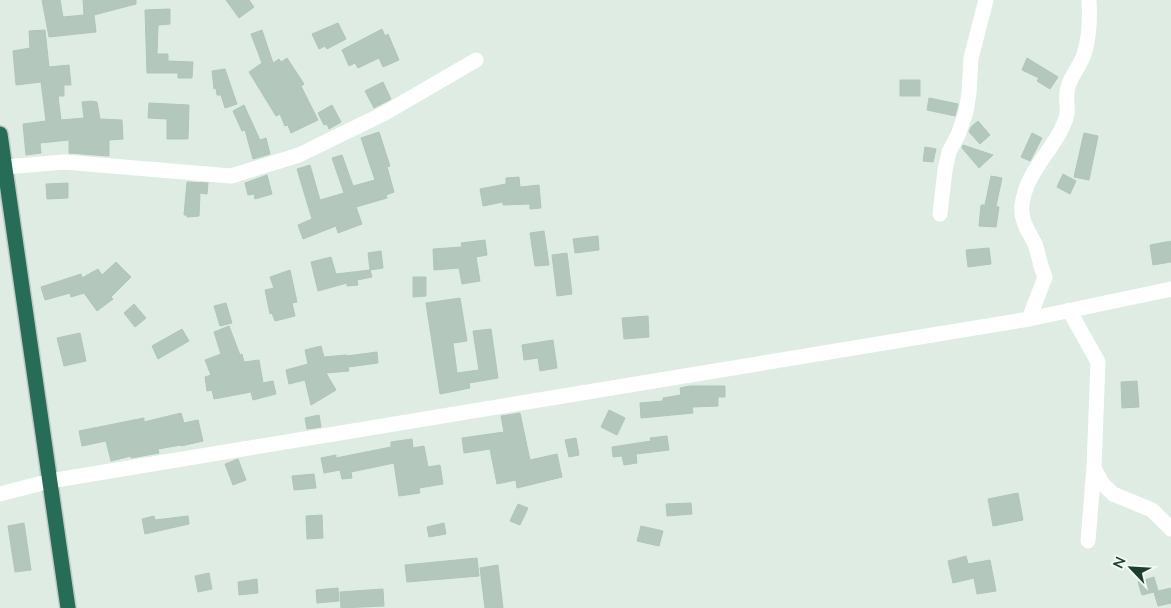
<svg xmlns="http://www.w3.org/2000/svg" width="1171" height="608" font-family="Lato,sans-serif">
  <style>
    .building { fill: #b3c7bd; stroke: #b0c6bb }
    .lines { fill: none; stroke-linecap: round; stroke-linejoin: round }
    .highway-casing { stroke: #c0c9c5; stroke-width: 18 }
    .street { stroke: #fff; stroke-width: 15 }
    .highway { stroke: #266c57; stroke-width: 15 }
  </style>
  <rect width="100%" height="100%" fill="#deece4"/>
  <g class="building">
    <path d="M42 0H60L63 17 84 15 83 0H136V4L94 15 96 32 49 37Z"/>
    <path d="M226 0H249L254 7 239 18Z"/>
    <path d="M170 9V24L158 25 157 54H168V61L193 62 192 78H178V73H147L145 10Z"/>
    <path d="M338 23 346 39 327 49 325 46 319 49 312 34Z"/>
    <path d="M382 29 385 36 388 34 399 60 383 67 379 58 358 68 355 63 349 66 342 50Z"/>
    <path d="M45 30 49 67 69 65 71 85H64V96H58L61 120 84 118 82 102 91 101 97 102 100 119 122 120 123 139 109 140V156L69 153V140L40 143 41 153 26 155 23 124 46 121 41 82 16 85 13 51 30 48 29 31Z"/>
    <path d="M262 30 273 63 279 59 281 62 287 58 304 84 301 86 318 120 291 133 288 125 285 126 280 114 276 116 249 72 262 63 251 34Z"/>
    <path d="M1027 58 1058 77 1050 89 1037 81 1039 78 1022 70Z"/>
    <path d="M225 69 237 104 225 108 221 95H217L216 88 214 89 212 71Z"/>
    <rect x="900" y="80" width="20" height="16"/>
    <path d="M383 82 391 99 374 108 365 91Z"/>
    <path d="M929 98 958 104 955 116 927 110Z"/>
    <path d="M149 103 189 105 188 139H167V119L148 118Z"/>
    <path d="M244 105 260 140 266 138 270 154 253 159 245 130 242 131 233 111Z"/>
    <path d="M332 105 341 122 329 129 327 124 324 125 318 113Z"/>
    <path d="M978 121 990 135 980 144 969 132 971 127Z"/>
    <path d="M379 132 390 166 387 167 394 192 386 195 387 198 356 207 362 224 338 233 336 226 303 239 298 225 312 219 297 169 310 165 320 200 344 193 332 158 342 155 353 186 375 180 361 138Z"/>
    <path d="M1032 133 1042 138 1030 161 1021 157Z"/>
    <path d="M1084 133 1098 136 1089 180 1074 177Z"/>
    <path d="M963 145 993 155 979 168 962 148Z"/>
    <path d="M925 147 936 149 933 162 923 161Z"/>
    <path d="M1063 174 1076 181 1070 194 1057 187Z"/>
    <path d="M267 175 272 194 255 199 254 194 248 195 245 183Z"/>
    <path d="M991 176 1002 178 996 206 999 207 996 227 979 226 981 205H985Z"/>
    <path d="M519 177 520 187 539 185 541 208 530 209V204L503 205V202L483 206 480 189 506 184V178Z"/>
    <path d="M187 182 208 183 207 194 200 193 199 216 187 217V215H184Z"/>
    <path d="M68 183V198L47 199 46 184Z"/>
    <path d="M544 231 549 265 535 266 530 233Z"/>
    <path d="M598 236 599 250 575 253 573 239Z"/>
    <path d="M485 240 487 255 476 257 480 281 462 284 459 268 434 270 433 249 462 247 461 243Z"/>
    <path d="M1171 241V262L1153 265 1150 245Z"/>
    <path d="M989 248 991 264 968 267 966 250Z"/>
    <path d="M381 251 383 268 370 270 372 277 357 280 358 285 347 286V283L318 291 311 262 331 257 336 274 370 270 368 253Z"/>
    <path d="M567 253 572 294 557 296 552 255Z"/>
    <path d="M116 262 131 277 111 297 113 299 97 311 84 293 71 297 70 293 45 300 41 287 81 274 82 278 98 269 102 275Z"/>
    <path d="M290 270 297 302 292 303 295 316 275 321 272 313 270 314 265 290 274 288 270 277Z"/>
    <path d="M413 277H426V296L413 297Z"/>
    <path d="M460 298 467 341 453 343 457 373 479 370 473 331 491 329 498 378 469 383 470 388 440 394 426 303Z"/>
    <path d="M226 303 232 323 220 326 214 306Z"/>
    <path d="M134 304 146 318 135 327 124 313Z"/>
    <path d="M648 316 649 337 624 339 622 318Z"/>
    <path d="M229 326 240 355 242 354 244 362 259 360 263 383 273 381 276 394 253 400 251 392 214 399 212 390 207 391 205 377 211 375 205 360 221 354 214 332Z"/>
    <path d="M182 329 189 341 158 359 152 346Z"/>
    <path d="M80 333 86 361 64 366 57 338Z"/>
    <path d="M553 340 557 368 540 371 538 358 524 360 522 345Z"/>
    <path d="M321 346 324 357 347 355V356L377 352 378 363 348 367 349 371 326 373 336 390 311 405 305 380 289 384 286 370 308 364 305 350Z"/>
    <path d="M1137 381 1139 407 1122 408 1121 382Z"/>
    <path d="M690 386H725V397H718V406L692 407 693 413 641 418 640 403 663 401V398L681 395 680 388Z"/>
    <path d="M609 410 625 418 617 435 601 427Z"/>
    <path d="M181 413 184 423 198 420 203 441 181 446V445L158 449 159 453 131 458V456L111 461 106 441 82 446 79 431 144 418V422Z"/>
    <path d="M520 413 530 460 557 454 562 477 517 488 516 480 497 484 490 449 464 453 462 438 504 432 501 416Z"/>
    <path d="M319 415 321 427 307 429 305 418Z"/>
    <path d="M667 436 669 450 636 454 637 463 624 465 622 456 613 457 612 447 651 441 650 438Z"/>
    <path d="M576 438 579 455 569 457 565 440Z"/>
    <path d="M412 439 413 448 424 446 428 467 440 465 443 484 419 488 420 493 399 496 394 463 351 472 352 478 342 479 340 470 324 473 321 458 336 455V458L391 447V442Z"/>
    <path d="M238 459 246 480 233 485 225 464Z"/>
    <path d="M314 474 316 488 294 490 292 476Z"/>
    <path d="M1018 493 1023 520 993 526 988 499Z"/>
    <path d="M691 503 692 514 667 516 666 504Z"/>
    <path d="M518 504 528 508 520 525 510 521Z"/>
    <path d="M322 515 323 538 307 539 306 516Z"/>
    <path d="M154 516 155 520 188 516 189 524 145 534 142 519Z"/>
    <path d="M24 523 31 570 15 572 8 526Z"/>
    <path d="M444 523 446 534 429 537 427 527Z"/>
    <path d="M641 526 663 531 659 546 637 541Z"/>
    <path d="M966 556 968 564 990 560 996 591 977 594 974 578 953 583 948 561Z"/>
    <path d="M477 558 479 576 407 582 405 565Z"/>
    <path d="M498 565 503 608H485L480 568Z"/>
    <path d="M209 573 212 589 198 592 195 576Z"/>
    <path d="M1154 577 1158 591 1142 595 1138 582Z"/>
    <path d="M257 579 258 593 239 595 238 582Z"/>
    <path d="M338 588 339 601 317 603 316 590Z"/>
    <path d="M1171 588V603L1158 606 1154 592Z"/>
    <path d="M383 589 384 606 341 608 340 592Z"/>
  </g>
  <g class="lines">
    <g class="highway-casing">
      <path id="highway" d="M0 134 68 608"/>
    </g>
    <g class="street">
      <path d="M5 167 64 162 231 176 299 155 385 113 476 60"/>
      <path d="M940 214 945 170 949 152 958 135 966 112 969 93 971 58 986 0"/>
      <path d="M1069 310 1098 362 1094 467 1088 541"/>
      <path d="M1029 319 1045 277C1040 266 1039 255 1035 244 1029 232 1020 220 1022 205 1025 176 1047 156 1060 132 1063 126 1066 120 1067 114 1068 105 1065 96 1068 87 1071 76 1079 67 1083 57 1090 39 1090 18 1089 0"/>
      <path d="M1094 468 1102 483 1113 494 1152 510 1171 529"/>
      <path d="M0 494 50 481 1029 319 1171 289"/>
    </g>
    <use href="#highway" class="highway"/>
  </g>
  <g transform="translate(1131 568) rotate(295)" stroke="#eff8f2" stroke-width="4" paint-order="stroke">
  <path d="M0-4L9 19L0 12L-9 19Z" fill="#1e3d31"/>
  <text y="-8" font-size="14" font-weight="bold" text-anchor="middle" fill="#1e3d31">N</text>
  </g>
</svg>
